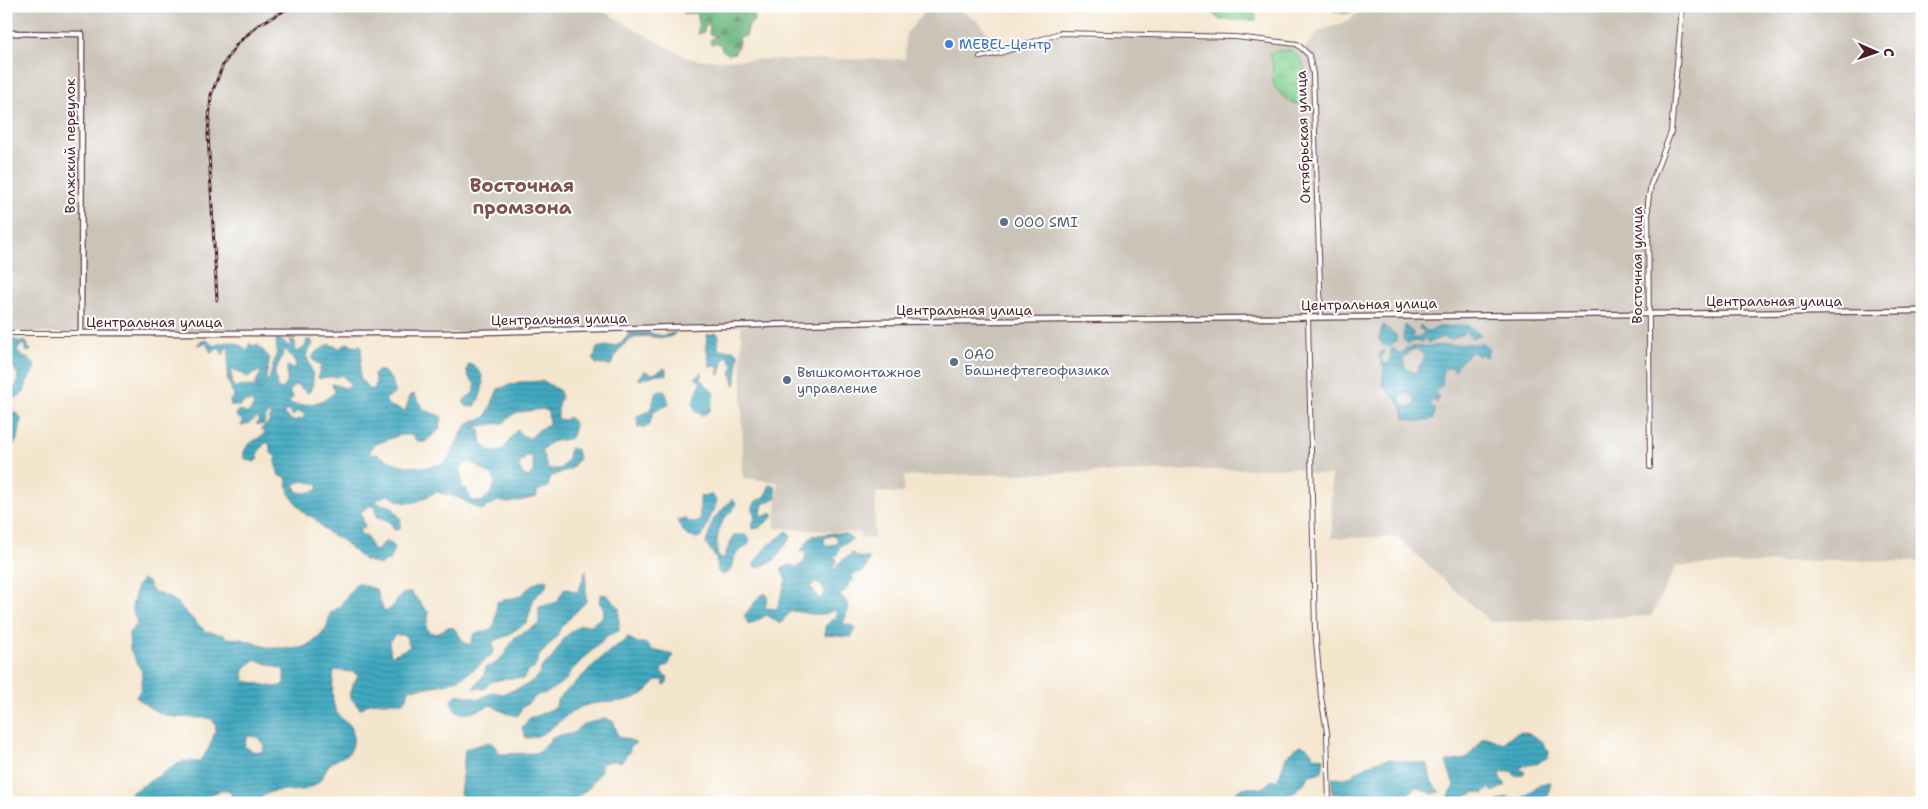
<svg xmlns="http://www.w3.org/2000/svg" width="1928" height="809" font-family="'Shantell Sans',sans-serif">
  <style>
    .industrial { fill: #cac3b8 }
    .forest { fill: url(#forest-firs); stroke: #5a6a54 }
    .wetland { fill: url(#wetland-marsh); stroke: #66785e }
    .water { fill: url(#water-rules); stroke: #456476; fill-rule: evenodd }
    .lines { fill: none; stroke-linecap: round; stroke-linejoin: round }
    .minor-casing { stroke: #643d43; stroke-width: 6 }
    .tertiary-casing { stroke: #643d43; stroke-width: 7 }
    .minor { stroke: #fff; stroke-width: 4 }
    .tertiary { stroke: #fff; stroke-width: 4.5 }
    .rail-casing { stroke: #4a1f2b; stroke-width: 3 }
    .rail { stroke: #fff; stroke-width: 1; stroke-dasharray: 4; stroke-linecap: butt }
    .shop-dot { fill: #3f7fe0; stroke: #fff; stroke-width: 2 }
    .service-dot { fill: #5c6f8a; stroke: #fff; stroke-width: 2 }
    .labels { text-anchor: middle; dominant-baseline: central; stroke-width: 4; stroke-linejoin: round; paint-order: stroke }
    .shop-label { font-size: 14px; fill: #366cbe; stroke: #fff; text-anchor: start }
    .street-label { font-size: 14px; fill: #4a1f2b; stroke: #fff }
    .service-label { font-size: 14px; fill: #4e5e75; stroke: #fff; text-anchor: start }
    .district-label { font-size: 19px; font-weight: bold; fill: #80534d; stroke: #fff }
  </style>
  <defs>
    <pattern id="forest-firs" width="22" height="20" patternUnits="userSpaceOnUse" patternTransform="scale(1.25)"><rect width="22" height="20" fill="#6ab47c"/><path d="M5 1l3.5 6h-7zM16 11l3.5 6h-7z" fill="#599266"/></pattern>
    <pattern id="wetland-marsh" width="20" height="14" patternUnits="userSpaceOnUse" patternTransform="scale(1.25)"><rect width="20" height="14" fill="#83d292"/><path d="M1 5h8M5 5V1M11 12h8M15 12V8" fill="none" stroke="#73b47e"/></pattern>
    <pattern id="water-rules" width="6" height="5" patternUnits="userSpaceOnUse" patternTransform="scale(1.25)"><rect width="6" height="5" fill="#40a9c0"/><path d="M0 2.5h6" fill="none" stroke="#38899c"/></pattern>
  </defs>
  <rect width="100%" height="100%" fill="#fff"/>
  <filter id="ink" filterUnits="userSpaceOnUse"><feTurbulence type="fractalNoise" baseFrequency=".02" numOctaves="2"/><feDisplacementMap in="SourceGraphic" scale="10" xChannelSelector="R" yChannelSelector="G"/><feConvolveMatrix kernelMatrix="1 2 1 2 8 2 1 2 1" color-interpolation-filters="sRGB"/></filter>
  <filter id="wash" filterUnits="userSpaceOnUse"><feTurbulence type="fractalNoise" baseFrequency=".0096" numOctaves="4" result="noise"/><feDisplacementMap in="SourceGraphic" scale="20" xChannelSelector="R" yChannelSelector="G"/><feGaussianBlur stdDeviation="1.12" result="paint"/><feColorMatrix in="noise" values="0 0 0 0 0 0 0 0 0 0 0 0 0 0 0 0 0 1.4 0 .05"/><feComposite in="paint" operator="in"/></filter>
  <g filter="url(#wash)">
    <rect width="100%" height="100%" fill="#f4e5cd"/>
    <path class="industrial" d="M6 6H594L685 57 698 60 905 59 906 34 927 9 961 10 979 22 1000 53 1054 33 1235 37 1292 42 1304 49 1319 31 1348 21 1367 6H1922V562L1844 560 1676 566 1651 616 1490 622 1397 537 1332 538 1331 475 1312 474 1296 468 904 476 903 493 876 492 874 539 860 538V533L775 528 778 482 743 478 741 326 442 333H6Z"/>
    <path class="forest" d="M671 6H755L754 21 749 25 746 36 739 38V43L735 53 728 54 722 50 720 44H711L710 40 716 36 709 34 710 24 706 25 703 33 698 34V16L696 13 684 14 683 7Z"/>
    <g class="wetland">
      <path d="M1210 6H1256L1254 10 1256 20H1220L1213 14Z"/>
      <path d="M1327 6H1359C1349 17 1338 14 1327 6Z"/>
      <path d="M1291 50C1308 61 1304 72 1303 89 1302 95 1303 99 1299 104 1292 104 1290 101 1285 97 1264 83 1278 70 1270 54L1273 51Z"/>
    </g>
    <g class="water">
      <path d="M1383 325 1396 335V341L1391 346 1383 345 1379 339Z"/>
      <path d="M1405 325 1413 333 1414 339 1425 333 1419 328 1420 325 1428 332 1438 327 1467 325 1481 335 1471 338 1466 332 1452 340 1443 337 1428 343 1423 337 1422 343 1416 341 1407 344 1403 339Z"/>
      <path d="M676 332C663 350 632 315 611 365L596 364 593 359 597 348C613 343 617 352 629 333H649L663 336Z"/>
      <path d="M717 333 719 336 718 350H734L739 355 735 386 731 373 733 367 728 356 724 359 720 375 718 374V366L710 367 706 345 707 335Z"/>
      <path d="M9 338 21 342 23 340 27 343 29 350 32 349 29 352 26 351 24 343 17 350 22 357 28 358 29 361 33 362 36 368 27 381 24 393 15 398 7 399 6 391 16 387 18 375 13 367 6 371 9 360 6 358 7 347 10 349 12 345Z"/>
      <path d="M278 338 289 346 292 345 290 340H294L296 345 294 348 297 352 305 347 307 340H311L313 344 306 355C311 368 316 376 311 390L308 393 297 385 293 386 289 393 294 397 288 401 292 404C306 407 325 402 335 392L332 384 346 388 351 385 342 375C334 379 328 375 319 379L318 375 321 367 312 359 315 353 329 344 340 348 347 343 357 347 360 344C365 357 356 371 362 381 364 383 369 387 371 390L375 388 376 382 374 375 377 371H383C391 378 395 383 394 394L385 399 388 405 405 411 410 396 414 394 423 409 442 417 439 430 425 442H418L412 435H401L373 445 369 455 377 454C397 467 419 470 443 464 456 453 460 430 468 424 473 419 481 420 486 417L498 389 519 382 544 381 560 391 561 399 558 404V419L564 420 569 417C576 423 575 429 571 438 559 442 549 438 542 452L548 469H560L567 461 570 448 577 450 579 458 572 468 550 477 548 487 537 491V497L509 503 498 501 481 510 457 497 436 492C415 503 410 508 388 495L377 499V503L391 506 401 519 400 529 395 530 389 521 377 517 374 507 369 506 361 512 365 528H359L361 535H366L373 550 377 551 382 544 388 541 395 547 390 559 380 565 364 560 343 541 327 532 313 517 306 515 289 494 286 477 279 476 276 466V457L271 453 269 443H265L257 454 259 459 254 462 244 458C242 444 256 441 265 433L264 430H260L269 422 271 413 266 415 264 424 260 425 256 424 259 420 258 417 246 425 241 426 243 421 236 416 237 411 241 410 245 413H249L254 405 251 402H245L239 406H231L230 401 234 396 227 378 229 347 226 348 223 355 219 348 211 353 206 343 197 345 200 342 206 340 214 346C225 341 237 340 247 350L250 343 253 346 258 345 270 358 266 377 268 383 277 352 276 340ZM285 349 295 361 296 369 287 366V381L282 389 277 388 275 372ZM233 369 247 377 262 370 255 384 258 386 233 387 231 372ZM542 409 548 411 549 425 541 428 530 438 520 434 518 429C505 441 505 465 482 444L480 429 472 427 503 423 515 413ZM285 410 290 412 293 416 297 411 306 414 303 418 293 421 284 415ZM527 456H532L534 471 528 477 524 475 518 466ZM470 462 493 476C498 487 489 497 480 502L471 500 466 488 462 489 461 467ZM303 481 318 484V490L305 493 298 492 294 484Z"/>
      <path d="M1482 343 1489 350 1486 357 1483 356V353L1478 356 1476 353 1470 352 1459 364 1455 363 1457 367 1455 371 1452 367 1443 370 1442 386 1435 392 1440 399H1437V403L1435 399 1429 402 1435 410 1433 419 1419 421 1404 418 1401 405 1382 385 1384 368 1378 355 1381 352 1385 351 1381 358 1386 365 1390 360 1391 349H1395L1399 355 1406 348 1411 347ZM1417 349 1425 356 1415 373 1405 368 1403 360 1409 351ZM1406 393 1415 398 1414 404 1408 408 1400 401 1401 395Z"/>
      <path d="M469 364C489 371 484 392 475 406L468 407 464 404V400L475 391V384C469 379 464 372 469 364Z"/>
      <path d="M665 368 667 375 658 374 639 380 638 377 644 371 653 374Z"/>
      <path d="M702 372 701 379 714 393 710 411 703 415 696 412 693 403 701 382 695 378Z"/>
      <path d="M665 391 669 403 667 406 654 411 649 426 638 428 637 416 650 411 656 392Z"/>
      <path d="M11 412H15L21 418C20 429 20 445 6 449V430L13 426 7 419Z"/>
      <path d="M770 484 775 486 776 498 763 504 761 513 764 516 773 513 774 516 759 528 753 529 751 526 755 518 752 507 756 501 765 497Z"/>
      <path d="M711 494 717 501 704 533 702 537C689 541 682 533 678 520L684 518 689 522 696 523 700 519V497Z"/>
      <path d="M732 499 736 503C734 511 729 512 724 519 718 528 714 548 719 558L723 559 734 535H745L749 538V544L735 555C733 565 733 573 722 575L718 572 716 558 706 543 713 520Z"/>
      <path d="M787 531 792 536 775 560 757 568 753 565 765 548Z"/>
      <path d="M833 533 845 534 853 539 840 546 837 555 832 556 836 558V563L832 569H835L840 562 852 553 857 557 870 558 864 571 851 575 854 580 848 583V587L840 596 847 601 849 607 843 624 854 626 856 630 851 637 825 635V626L836 617V611L834 610C818 619 808 612 791 611L780 624 767 615 749 625 744 616 758 598 765 593 768 596 765 608 777 609 786 580 781 569 789 565 797 567 804 562 806 553 801 550 812 536ZM834 535 838 540 836 544 825 546 824 538ZM815 583 821 585 825 592 820 600 812 588 808 587Z"/>
      <path d="M586 570V602L561 627 556 638 539 656 534 669 528 671 523 679C512 676 501 680 490 682L485 689 473 688 483 676 486 667 492 666 504 655 515 637 539 624V607L557 602 565 588 576 592 579 590Z"/>
      <path d="M142 579 148 582 151 590 174 600 205 631 224 635 227 638 242 639 270 648H301L312 643 322 634 327 626 330 613 339 607 357 583 376 589 384 612 391 609 402 594 411 592 429 613 426 627 429 632 436 634 448 627 454 628 464 642 470 645 474 634 492 629 495 623 497 602C505 599 509 599 517 597 527 594 533 577 548 581L547 586 534 598 527 622 505 637 493 641 494 651 491 655C462 682 447 686 409 689L407 698 403 702H379L370 703 360 709 350 697 353 684 358 677 354 672 334 670C333 683 329 705 340 717 347 723 352 723 353 734 355 758 343 754 330 764 325 768 324 779 315 785 302 794 290 789 275 791 266 792 259 801 251 803 244 804 235 803 228 803L232 795 229 791C216 789 211 796 200 799 180 803 147 809 128 797L129 794 178 764 185 761 198 762C208 753 213 740 216 727L212 719C174 715 168 724 136 697L141 689 142 672 130 650 129 633 137 624 132 607 137 586ZM395 635H405L410 647 391 656 389 642ZM257 660 284 670V685L275 687 245 681C240 670 248 663 257 660ZM248 736C256 736 261 738 264 746L262 752 252 751 244 746Z"/>
      <path d="M601 594 607 595 619 607V631L608 635 571 671 567 679 547 693 538 695 522 708 518 716 505 713 491 705C478 710 457 724 451 700L458 694 479 699 493 692 502 694 527 685 540 674 541 668 552 658 565 637 580 625H591L602 617 604 609 599 602Z"/>
      <path d="M627 637 638 643H645L653 650 673 655 669 664 661 670 665 677H668L667 683 664 685 663 680H658C652 685 648 691 641 695 619 707 598 697 575 710 559 719 546 738 526 738L522 728 530 717H534L556 707 557 700 561 696C576 683 612 644 626 641Z"/>
      <path d="M605 718 614 722 618 736 635 742V744L630 747V751L621 762 611 761 601 764V770L589 788 569 803H469L460 794 465 749 489 742 494 744 500 754 538 753 551 739 560 735 572 734 582 725Z"/>
      <path d="M1520 732C1532 733 1543 741 1549 752L1548 757 1536 764 1521 766 1520 769 1525 772 1523 775 1515 776 1512 771 1500 773V778L1506 785 1493 792 1490 788 1483 794 1477 792 1460 799 1450 800 1449 796 1454 785 1446 762 1466 759 1482 739 1487 737 1503 743 1509 737Z"/>
      <path d="M1300 745 1307 747 1315 757 1324 758 1322 772 1310 775C1304 785 1296 791 1286 798L1278 797 1272 803H1227C1243 783 1241 788 1263 788L1270 781 1278 780 1286 756Z"/>
      <path d="M1388 759 1428 764 1431 781 1440 792 1433 794 1416 787 1397 803H1384L1378 798 1368 796 1361 799 1348 792 1347 794H1332V778H1346C1360 771 1371 761 1388 759Z"/>
      <path d="M1551 782 1548 795 1536 802 1494 803 1506 797C1528 806 1532 782 1551 782Z"/>
    </g>
  </g>
  <g filter="url(#ink)">
    <g class="lines">
      <g class="minor-casing">
        <g id="minor">
          <path d="M980 57 1000 53 1060 33 1235 37 1297 44 1309 55 1313 74 1321 316"/>
          <path d="M1308 317 1315 629 1321 697 1327 732 1329 803"/>
          <path d="M6 333H81"/>
          <path d="M1650 467 1648 202 1651 184 1671 132 1682 8"/>
          <path d="M6 800 40 803"/>
        </g>
      </g>
      <g class="tertiary-casing">
        <path id="tertiary" d="M6 33 82 34 81 333H442L878 322 1922 311"/>
      </g>
      <use href="#minor" class="minor"/>
      <use href="#tertiary" class="tertiary"/>
      <g class="rail-casing">
        <path id="rail" d="M217 300 208 134 211 95 223 65 237 44 258 25 293 6"/>
      </g>
      <use href="#rail" class="rail"/>
    </g>
  </g>
  <circle class="shop-dot" cx="949" cy="44" r="5"/>
  <g class="service-dot">
    <circle cx="1004" cy="222" r="5"/>
    <circle cx="954" cy="362" r="5"/>
    <circle cx="787" cy="380" r="5"/>
  </g>
  <g class="labels">
    <g class="shop-label">
      <text x="959" y="44">MEBEL-Центр</text>
    </g>
    <g class="street-label">
      <text transform="translate(1303 137) rotate(-92)">Октябрьская улица</text>
      <text transform="translate(70 146) rotate(-90)">Волжский переулок</text>
      <text transform="translate(1637 265) rotate(-90)">Восточная улица</text>
      <text x="1774" y="301">Центральная улица</text>
      <text transform="translate(1369 304) rotate(-1)">Центральная улица</text>
      <text x="964" y="310">Центральная улица</text>
      <text transform="translate(559 319) rotate(-1)">Центральная улица</text>
      <text x="154" y="322">Центральная улица</text>
    </g>
    <g class="service-label">
      <text x="1014" y="222">OOO SMI</text>
      <text x="964" y="354">ОАО<tspan x="964" dy="16">Башнефтегеофизика</tspan></text>
      <text x="797" y="372">Вышкомонтажное<tspan x="797" dy="16">управление</tspan></text>
    </g>
    <g class="district-label">
      <text x="522" y="185">Восточная<tspan x="522" dy="22">промзона</tspan></text>
    </g>
  </g>
  <rect width="1928" height="809" fill="none" stroke="#fff" stroke-width="25"/>
  <g transform="translate(1876 52) rotate(92)" stroke="#ffffff" stroke-width="4" paint-order="stroke">
  <path d="M0-4L9 19L0 12L-9 19Z" fill="#4a1f2b"/>
  <text y="-8" font-size="14" font-weight="bold" text-anchor="middle" fill="#4a1f2b">С</text>
  </g>
</svg>
